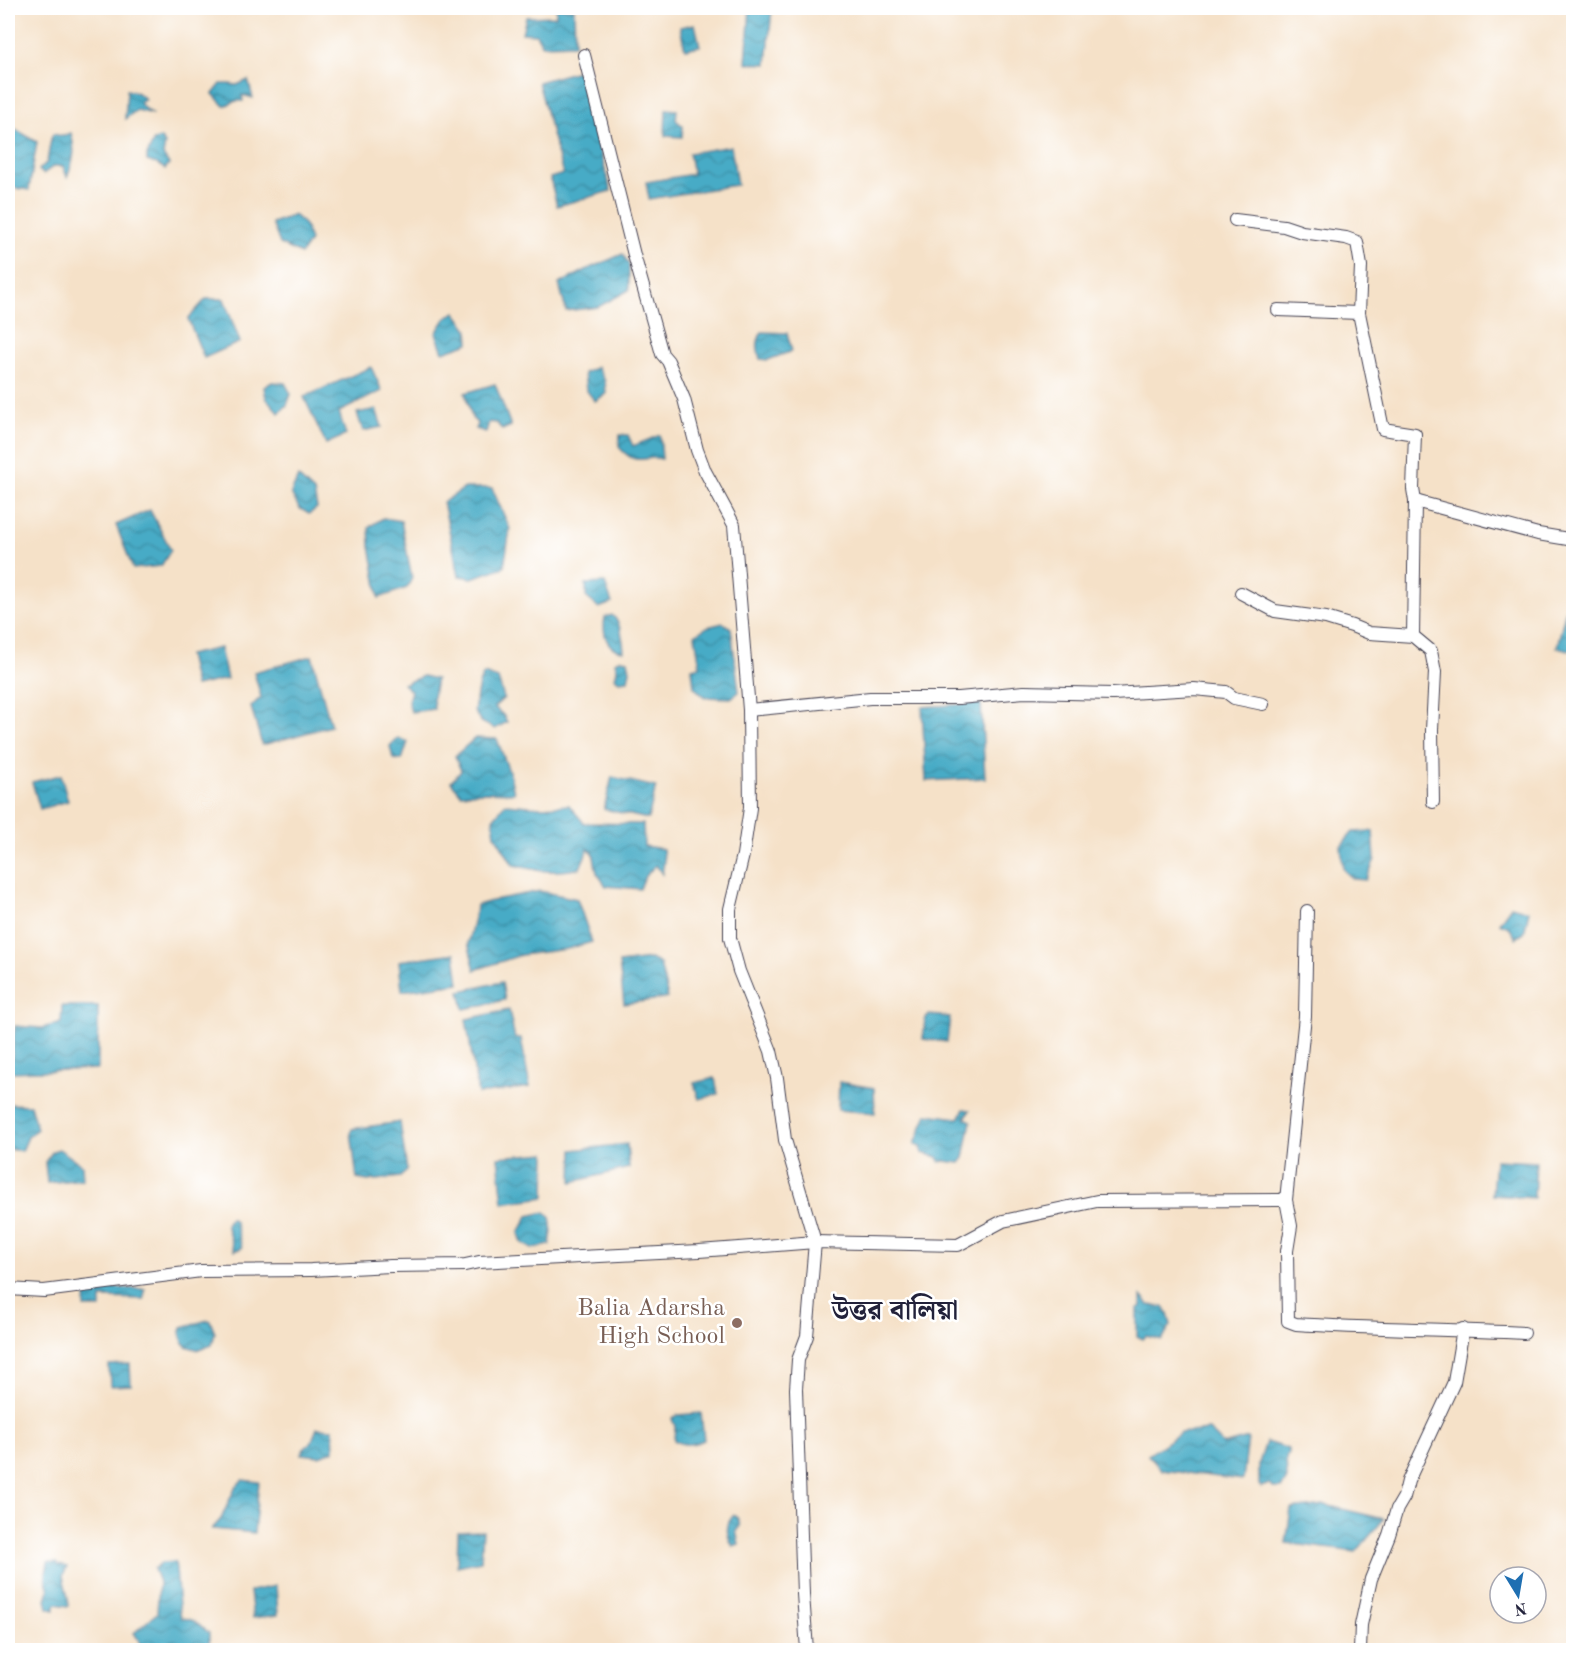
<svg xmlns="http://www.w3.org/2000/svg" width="1581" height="1658" font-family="'Old Standard TT','Noto Serif Bengali',serif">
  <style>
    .water { fill: url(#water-waves); stroke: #346680; stroke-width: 1.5 }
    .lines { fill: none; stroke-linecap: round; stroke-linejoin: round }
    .minor-casing { stroke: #423f50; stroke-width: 14 }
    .minor { stroke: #fff; stroke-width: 12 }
    .education-dot { fill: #8d6e63; stroke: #fff; stroke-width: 2 }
    .labels { text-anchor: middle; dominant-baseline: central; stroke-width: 5; stroke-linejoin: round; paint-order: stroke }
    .education-label { font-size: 24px; fill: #785e54; stroke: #fff; text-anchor: end }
    .quarter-label { font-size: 27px; font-weight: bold; fill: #22223b; stroke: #fff }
  </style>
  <defs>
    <pattern id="water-waves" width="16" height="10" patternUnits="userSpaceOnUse" patternTransform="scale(1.5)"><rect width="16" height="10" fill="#47abc6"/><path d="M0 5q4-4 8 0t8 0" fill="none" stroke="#3b8ba2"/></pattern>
  </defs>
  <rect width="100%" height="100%" fill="#fff"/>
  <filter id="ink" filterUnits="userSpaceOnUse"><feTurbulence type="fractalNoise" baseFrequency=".0167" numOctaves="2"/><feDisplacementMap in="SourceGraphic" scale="12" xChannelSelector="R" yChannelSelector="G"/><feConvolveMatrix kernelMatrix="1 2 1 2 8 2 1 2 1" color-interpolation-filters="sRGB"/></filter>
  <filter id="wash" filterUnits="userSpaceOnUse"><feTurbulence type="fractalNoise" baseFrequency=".008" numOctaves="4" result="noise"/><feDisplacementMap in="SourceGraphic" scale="24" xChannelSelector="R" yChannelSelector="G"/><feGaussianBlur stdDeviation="1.35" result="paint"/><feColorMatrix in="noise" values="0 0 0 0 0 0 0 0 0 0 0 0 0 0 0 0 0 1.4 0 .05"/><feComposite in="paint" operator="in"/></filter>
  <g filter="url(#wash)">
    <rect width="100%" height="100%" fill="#f5e1c8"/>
    <g class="water">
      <path d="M556 8H574L575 44 542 45 536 34 522 33 526 17 556 16Z"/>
      <path d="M750 8H772L767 64 746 63Z"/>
      <path d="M695 24 700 46 685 49 680 27Z"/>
      <path d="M578 71 611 191 557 206 550 178 563 174 538 82Z"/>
      <path d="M248 80 253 98 242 95 243 101H236L224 106 213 94 221 84H229L237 85Z"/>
      <path d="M127 90C135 91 140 93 145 99L140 103 145 109 153 114 137 110 125 119Z"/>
      <path d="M666 109 677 110 676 120 683 126 682 137 665 136Z"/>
      <path d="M8 122 10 126 37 142 29 190 8 187Z"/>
      <path d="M71 133C76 152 74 159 67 177L63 166H54L43 174 39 170 47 162 51 139 53 134 63 136Z"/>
      <path d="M160 138 165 144 163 155 169 164 165 169 157 164 147 161V155L154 140Z"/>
      <path d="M731 146 737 185 649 199 646 182 693 174 689 153Z"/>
      <path d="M294 215 305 225 310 241 301 254 280 244 272 223Z"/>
      <path d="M623 254 629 265V290L598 307 566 311 559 284 590 268Z"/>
      <path d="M206 299H224L240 342 204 358 188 319Z"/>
      <path d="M455 312 468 329 469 343 443 352 436 333 445 319Z"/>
      <path d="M762 332 787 333 792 351 768 360 760 359C757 348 756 342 762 332Z"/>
      <path d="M371 367 382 391 339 412 346 435 326 444 304 397Z"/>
      <path d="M597 367 605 381 606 394 595 401 586 390 584 373Z"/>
      <path d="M272 382 285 383 291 394 287 405 279 413 266 398 264 387Z"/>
      <path d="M495 384 511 426 502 430 497 423 489 422 486 432 476 429 478 424 472 418 465 393Z"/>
      <path d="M376 409 382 427 363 431 357 413Z"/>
      <path d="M620 435H628L633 446 660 435 662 459C642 454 638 469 619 447Z"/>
      <path d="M298 477 314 492 317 508 309 514 299 508 291 493Z"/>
      <path d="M465 488H492L510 529 504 567 472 578 459 576 443 502Z"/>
      <path d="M150 510 171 550 161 566 133 569 116 525Z"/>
      <path d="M383 518 401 521 412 578 407 588 379 598 370 546 369 527Z"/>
      <path d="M1573 579 1574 651H1573L1557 647Z"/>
      <path d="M605 583 612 603 599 608 586 597V584Z"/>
      <path d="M612 615C621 622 623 639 624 651 606 650 602 633 605 617Z"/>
      <path d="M723 623 731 628 739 692 731 698 704 697 694 687 692 668 700 666 695 635 707 627Z"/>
      <path d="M220 648 227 679 195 686 188 655Z"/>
      <path d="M312 656 331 726 262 745 251 707 261 697 254 672Z"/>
      <path d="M621 659 628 660 630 670 628 680 619 681 615 678 617 670 615 662Z"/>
      <path d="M484 674 498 679 504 698 494 707 503 715 507 722 495 729 481 722 474 711 479 683Z"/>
      <path d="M423 676 436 679 433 697 434 709 411 712 408 701 411 691 403 684Z"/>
      <path d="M981 703 985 778 926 781 922 707Z"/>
      <path d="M398 738 408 742 402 760 393 759 390 746Z"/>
      <path d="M475 738 497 739 510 774 514 793 482 792 461 794 451 782 461 771 455 756Z"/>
      <path d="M61 775 68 801 40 809 32 782Z"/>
      <path d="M612 777 656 787 648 819 604 809Z"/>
      <path d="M505 804 542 807 569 805 584 823 643 824 644 846 663 849 664 862 662 874 656 865 645 876 640 889 606 886 597 873 593 852 588 849 580 868C553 874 539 871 513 865L495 835 493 819Z"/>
      <path d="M1373 831 1375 859 1366 880 1353 879 1343 869 1341 846 1353 832Z"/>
      <path d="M540 891 577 899 592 942 567 949 521 955 475 970 468 943 477 905 499 899Z"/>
      <path d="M1511 906 1529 911 1524 933 1516 938 1509 927 1499 923Z"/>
      <path d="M455 953 459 983 402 991 399 961Z"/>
      <path d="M650 959 660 964 668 998 624 1004 619 963Z"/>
      <path d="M502 982 505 1000 464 1009 460 991Z"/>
      <path d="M62 1006H98V1069L10 1072 15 1026 42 1028 61 1023Z"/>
      <path d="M509 1010 515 1039 521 1038 530 1087 478 1094 466 1019Z"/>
      <path d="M929 1015 950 1017 947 1042 923 1039 925 1019Z"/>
      <path d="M715 1078 718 1094 699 1099 694 1083Z"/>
      <path d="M839 1082 874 1088 875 1113 838 1110Z"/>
      <path d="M8 1104 30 1105 37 1129 28 1137 22 1151 8 1149Z"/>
      <path d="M964 1109 970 1110 965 1118 971 1121 964 1158 960 1163 945 1161 940 1162 938 1157 922 1153 921 1146 915 1144 927 1114 959 1118Z"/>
      <path d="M400 1122 407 1171 400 1177 368 1181 357 1179 351 1132 352 1129Z"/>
      <path d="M627 1144 629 1168 572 1182 573 1150Z"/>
      <path d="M59 1149 82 1165 83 1179 47 1183 45 1162 53 1151Z"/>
      <path d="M546 1153 545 1197 503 1203 498 1157Z"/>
      <path d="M1495 1160 1536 1162 1534 1198 1492 1195Z"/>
      <path d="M545 1212 550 1216 552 1232 550 1245 532 1249 522 1243 519 1233 528 1216Z"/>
      <path d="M230 1218 235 1221 242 1248 234 1251 226 1224Z"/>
      <path d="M86 1287 145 1289 144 1299 101 1298V1308H85Z"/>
      <path d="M1141 1296 1149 1305 1164 1307 1168 1314 1171 1325 1162 1340 1146 1336 1143 1339 1137 1336V1309L1141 1306Z"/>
      <path d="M208 1320 210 1321 215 1333 212 1345 199 1350 186 1346C181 1340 179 1334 182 1327Z"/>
      <path d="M130 1364 131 1385 110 1386 109 1365Z"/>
      <path d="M701 1413 704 1440C694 1444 683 1447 674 1440L675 1426 672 1419 678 1415Z"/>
      <path d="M317 1428 333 1429 334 1451 319 1456 301 1454 304 1449 311 1443Z"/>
      <path d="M1209 1430 1223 1445 1248 1438 1243 1480 1162 1470 1148 1455 1180 1433Z"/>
      <path d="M1266 1442 1286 1448 1289 1450V1454L1286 1457 1287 1479 1281 1488H1273L1270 1484 1261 1487 1259 1485V1463Z"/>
      <path d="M242 1480 259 1482 254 1533 212 1529 221 1519 235 1488Z"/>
      <path d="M1325 1505 1384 1519 1356 1552 1286 1543 1291 1509Z"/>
      <path d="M734 1515 738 1519 740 1526 736 1531 739 1544 733 1546C726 1535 725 1524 734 1515Z"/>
      <path d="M483 1531 481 1561 457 1566 458 1532Z"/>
      <path d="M48 1562 57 1563 59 1565 67 1567 63 1576 68 1598 69 1606 56 1604 54 1610 48 1608 46 1599 49 1590C44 1579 46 1573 48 1562Z"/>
      <path d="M175 1562C178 1581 177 1599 181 1618 193 1618 200 1625 209 1633V1643L213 1650H141L139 1641 134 1633 157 1613 159 1582 154 1569 161 1563Z"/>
      <path d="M276 1586 278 1615 253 1618 250 1591Z"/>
    </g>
  </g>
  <g filter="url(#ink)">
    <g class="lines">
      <g class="minor-casing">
        <g id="minor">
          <path d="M584 55 634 255 662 354 668 361 684 399 697 450 705 471 734 525 749 710 750 808 743 855 730 909V938L739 971 771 1051 777 1078 785 1140 815 1242 807 1336 798 1360 796 1389 803 1594 807 1650"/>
          <path d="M1235 220 1284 226 1302 232 1346 238 1357 242 1361 266 1359 313 1383 429 1415 434 1413 489 1415 501 1413 636"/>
          <path d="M1278 310 1359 313"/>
          <path d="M1415 501 1538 534 1574 540"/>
          <path d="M1241 593 1275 611 1326 618 1352 626 1369 633 1413 636 1431 651 1435 672 1432 730 1433 802"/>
          <path d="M749 710 870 698H959L1024 692 1113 694 1194 689 1226 692 1234 698 1263 704"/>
          <path d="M1307 911 1305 1016 1286 1200 1291 1226 1287 1251 1288 1321 1296 1324C1372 1329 1448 1329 1524 1333"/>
          <path d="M8 1289 44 1291 201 1271 311 1270 391 1266 465 1265 479 1262 699 1251 815 1242 958 1245 1003 1221 1097 1201 1286 1200"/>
          <path d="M1360 1650 1361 1625 1371 1579 1389 1535 1397 1509 1404 1497 1408 1481 1454 1382 1463 1329"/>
        </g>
      </g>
      <use href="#minor" class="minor"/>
    </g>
  </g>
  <circle class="education-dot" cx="737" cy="1323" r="6"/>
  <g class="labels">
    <g class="education-label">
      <text x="725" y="1309">Balia Adarsha<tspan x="725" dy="28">High School</tspan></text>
    </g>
    <g class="quarter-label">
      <text x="895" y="1311">উত্তর বালিয়া</text>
    </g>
  </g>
  <rect width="1581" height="1658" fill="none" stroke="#fff" stroke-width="30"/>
  <g transform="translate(1518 1595) rotate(169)"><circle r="28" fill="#ffffff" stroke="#a7a7b1" stroke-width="1.5"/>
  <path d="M0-4.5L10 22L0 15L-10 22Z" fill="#1f6fb2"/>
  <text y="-9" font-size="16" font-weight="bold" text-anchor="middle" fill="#22223b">N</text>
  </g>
</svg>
